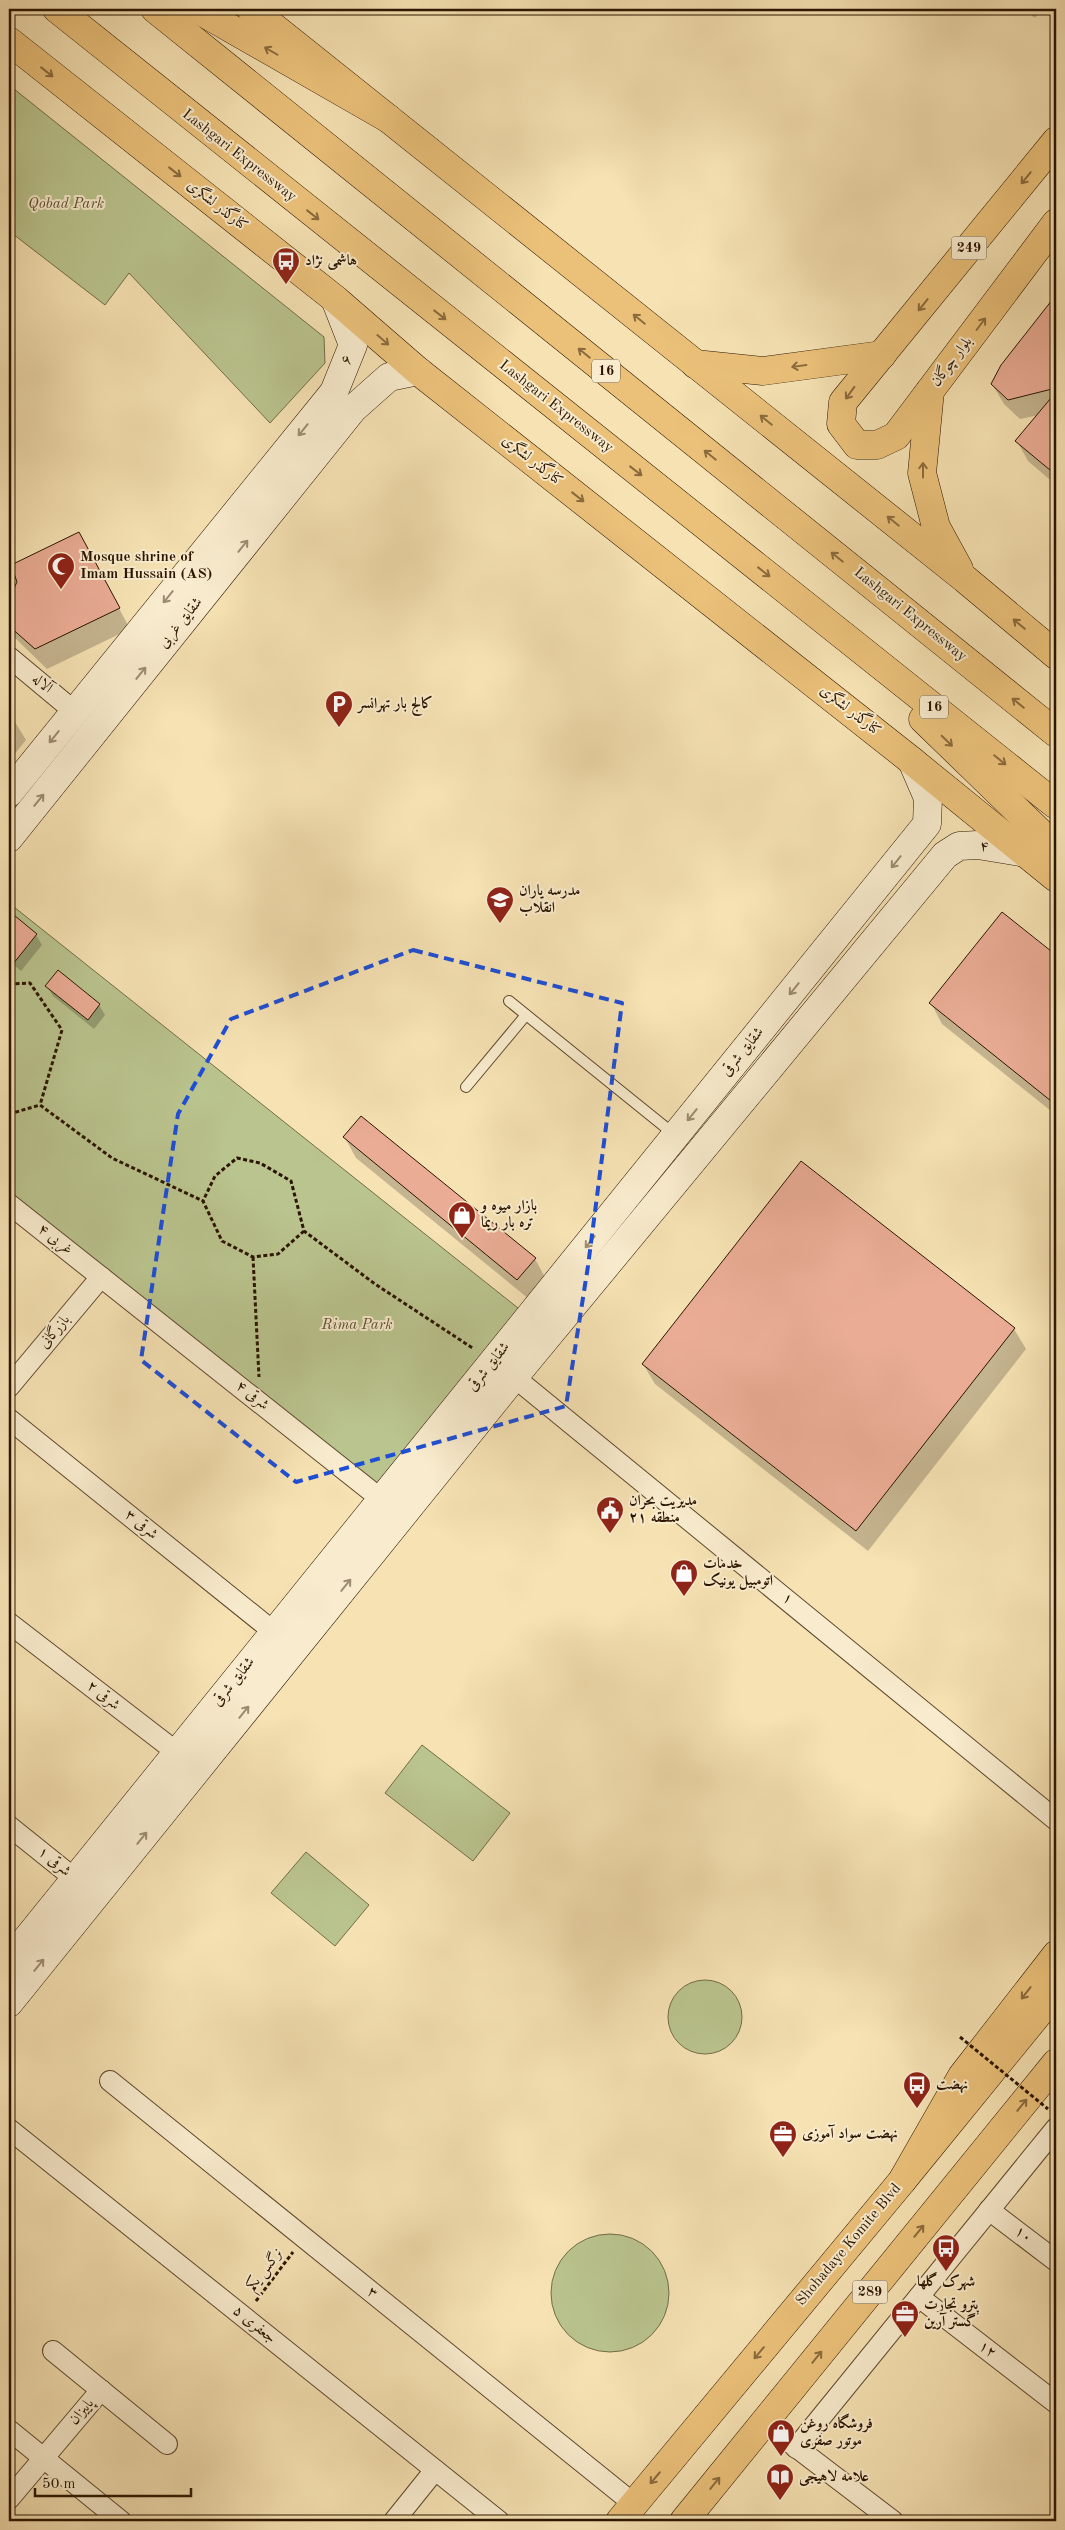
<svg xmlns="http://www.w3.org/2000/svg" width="1065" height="2530" font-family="'Old Standard TT',Amiri,serif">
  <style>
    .green { fill: #bac48e; stroke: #726c47 }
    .shadow { fill: #0003 }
    .building { fill: #eaac95; stroke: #2b1500 }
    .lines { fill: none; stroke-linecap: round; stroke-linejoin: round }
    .lane-casing { stroke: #5e482d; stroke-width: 12 }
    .street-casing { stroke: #5e482d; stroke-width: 22 }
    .secondary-casing { stroke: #2b1500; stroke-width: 29 }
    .primary-casing { stroke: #2b1500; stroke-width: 29 }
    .highway-casing { stroke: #2b1500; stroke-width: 29 }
    .path { stroke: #2b1500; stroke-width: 3; stroke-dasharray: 4 2.5; stroke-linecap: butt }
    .lane { stroke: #f9ecce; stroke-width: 10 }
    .street { stroke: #f9ecce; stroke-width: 20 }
    .secondary { stroke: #f9ecce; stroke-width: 28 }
    .primary { stroke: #ebc17a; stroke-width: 28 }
    .highway { stroke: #ebc17a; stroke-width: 28 }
    .path-bridge { stroke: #2b1500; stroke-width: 3; stroke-dasharray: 4 2.5; stroke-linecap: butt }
    .oneway { stroke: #8b6b3d }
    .oneway2 { stroke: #9c8b71 }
    .marked { fill: none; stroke: #1d4ed8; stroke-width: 4; stroke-dasharray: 10 6; stroke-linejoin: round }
    .labels { text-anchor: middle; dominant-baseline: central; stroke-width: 4; stroke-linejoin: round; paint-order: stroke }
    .shield { fill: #f9ecce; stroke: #69563e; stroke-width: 1 }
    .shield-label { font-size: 14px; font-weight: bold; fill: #2b1500 }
    .street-label { font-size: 15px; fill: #2b1500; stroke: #f9ecce }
    .park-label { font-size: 15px; font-style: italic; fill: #5d5232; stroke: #f9ecce }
    .poi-label { font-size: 15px; font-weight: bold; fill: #2b1500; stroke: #f9ecce; text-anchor: start }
  </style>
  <rect width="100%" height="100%" fill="#f6e2b3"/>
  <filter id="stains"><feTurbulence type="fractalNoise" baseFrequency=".004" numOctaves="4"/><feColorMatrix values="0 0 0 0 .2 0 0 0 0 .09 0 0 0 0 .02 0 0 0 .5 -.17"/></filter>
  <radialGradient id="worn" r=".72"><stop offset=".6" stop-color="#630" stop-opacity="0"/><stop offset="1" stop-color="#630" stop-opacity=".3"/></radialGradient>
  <g class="green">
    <path d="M9 85 324 337 325 363 270 423 129 273 105 305 9 231Z"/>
    <path d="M9 903 523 1312 378 1487 9 1191Z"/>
    <path d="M422 1745 510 1813 473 1861 385 1793Z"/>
    <path d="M306 1852 369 1905 335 1946 271 1893Z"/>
    <circle cx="705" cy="2017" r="37"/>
    <circle cx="610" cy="2293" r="59"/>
  </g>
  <g class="shadow">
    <path d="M1023 9H1042L1035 18Z"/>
    <path d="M1048 307 1056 312V485L1028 461 1017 441 1039 415 1020 419 1004 404 992 384Z"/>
    <path d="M90 554 130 629 47 669 9 632V600L18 582Z"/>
    <path d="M9 712 26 740 9 761Z"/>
    <path d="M9 912 36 935 42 945 21 971 9 961Z"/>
    <path d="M1003 914 1056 957V1115L942 1024 931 1003Z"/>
    <path d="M58 972 99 1005 105 1015 94 1029 53 996 47 986Z"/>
    <path d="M345 1138 535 1259 546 1279 529 1299 356 1158Z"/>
    <path d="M802 1163 1014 1329 1026 1349 868 1551 655 1384 643 1364Z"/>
  </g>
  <g class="building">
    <path d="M1056 295V388L1008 400 991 384 1001 365Z"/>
    <path d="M1056 392V475L1015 441Z"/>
    <path d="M79 532 120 608 35 649 9 626V598L17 582 11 565Z"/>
    <path d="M9 911 37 934 9 969Z"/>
    <path d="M1002 912 1056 955V1105L929 1003Z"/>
    <path d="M58 970 100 1004 88 1020 45 986Z"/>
    <path d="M361 1116 536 1258 517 1280 343 1137Z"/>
    <path d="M801 1161 1015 1328 856 1531 642 1364Z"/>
  </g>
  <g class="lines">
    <g class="lane-casing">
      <g id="lane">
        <path d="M509 1001 675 1135"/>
        <path d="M466 1087 526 1015"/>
      </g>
    </g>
    <g class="street-casing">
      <g id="street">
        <path d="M9 657 75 712"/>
        <path d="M9 1204 391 1507"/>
        <path d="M503 1368 1056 1820"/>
        <path d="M9 1387 101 1277"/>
        <path d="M9 1419 274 1632"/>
        <path d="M9 1623 188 1761"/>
        <path d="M9 1826 75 1879"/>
        <path d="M110 2081 634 2504"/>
        <path d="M9 2129 499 2521"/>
        <path d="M989 2210 1056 2261"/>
        <path d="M919 2297 1056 2403"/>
        <path d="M53 2351 167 2444"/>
        <path d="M763 2422 893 2521"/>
        <path d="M9 2430 121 2521"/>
        <path d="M796 2448 1056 2128"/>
        <path d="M9 2499 101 2390"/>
        <path d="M394 2521 435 2470"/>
      </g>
    </g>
    <g class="secondary-casing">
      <g id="secondary">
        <path d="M9 793 334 392 353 345 335 299"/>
        <path d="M9 838 353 409 389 377 418 371"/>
        <path d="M9 1961 927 824 928 798 912 761"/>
        <path d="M9 2003 514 1377 945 855 959 846 978 845 1026 853"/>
      </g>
    </g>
    <g class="primary-casing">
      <g id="primary">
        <path d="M251 9 965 579 1056 655"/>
        <path d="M9 41 335 299 418 371 912 761 1056 878"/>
        <path d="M1056 141 843 402 841 424 857 445H877L896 436 1056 223"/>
        <path d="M695 364 763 371 882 355"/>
        <path d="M930 391 922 473 936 527 959 569"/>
        <path d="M620 2521 902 2181 962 2076 1056 1955"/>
        <path d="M684 2521 1056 2063"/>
      </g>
    </g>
    <g class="highway-casing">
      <g id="highway">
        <path d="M57 9 1056 805"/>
        <path d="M155 9 1056 733"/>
        <path d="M197 9 389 119"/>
        <path d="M923 719 1056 848"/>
        <path d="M902 2181 1056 1992"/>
      </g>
    </g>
    <g class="path">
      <path d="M9 984 30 983 62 1030 40 1105"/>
      <path d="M9 1114 40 1105 112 1158 203 1201"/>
      <path d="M304 1231 278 1254 253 1257 222 1241 203 1201 215 1176 237 1158 260 1163 291 1181 304 1231 375 1284 474 1349"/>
      <path d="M253 1257 259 1377"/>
      <path d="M256 2301 293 2252"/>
    </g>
    <use href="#lane" class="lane"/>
    <use href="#street" class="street"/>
    <use href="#secondary" class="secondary"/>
    <use href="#primary" class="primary"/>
    <use href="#highway" class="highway"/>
    <path class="path-bridge" d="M960 2037 1048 2109"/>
  </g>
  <defs><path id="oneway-shaft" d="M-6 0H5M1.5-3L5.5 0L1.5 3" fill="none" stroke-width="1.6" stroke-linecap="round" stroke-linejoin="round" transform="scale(1.25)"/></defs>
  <g class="oneway">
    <use href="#oneway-shaft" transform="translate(271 51) rotate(-150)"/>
    <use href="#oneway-shaft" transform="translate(47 72) rotate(38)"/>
    <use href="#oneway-shaft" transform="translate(175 172) rotate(38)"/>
    <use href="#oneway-shaft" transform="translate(1026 178) rotate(129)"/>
    <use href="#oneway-shaft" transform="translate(313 215) rotate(38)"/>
    <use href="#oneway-shaft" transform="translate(923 305) rotate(129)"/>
    <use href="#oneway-shaft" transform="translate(440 315) rotate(38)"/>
    <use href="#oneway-shaft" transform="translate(639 319) rotate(-141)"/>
    <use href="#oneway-shaft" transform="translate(981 324) rotate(-53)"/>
    <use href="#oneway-shaft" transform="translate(383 340) rotate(41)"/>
    <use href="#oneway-shaft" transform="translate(584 353) rotate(-141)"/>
    <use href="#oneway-shaft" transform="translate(799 366) rotate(172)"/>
    <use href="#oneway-shaft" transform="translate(850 393) rotate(126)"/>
    <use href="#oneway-shaft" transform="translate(766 420) rotate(-141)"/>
    <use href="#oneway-shaft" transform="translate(710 455) rotate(-141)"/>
    <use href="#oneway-shaft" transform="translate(923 470) rotate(-90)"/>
    <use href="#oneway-shaft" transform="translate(636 471) rotate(38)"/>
    <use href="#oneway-shaft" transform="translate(578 497) rotate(38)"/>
    <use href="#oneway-shaft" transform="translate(893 521) rotate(-141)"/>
    <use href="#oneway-shaft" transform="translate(837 557) rotate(-141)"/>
    <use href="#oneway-shaft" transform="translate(764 572) rotate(38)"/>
    <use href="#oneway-shaft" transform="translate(1019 624) rotate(-140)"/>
    <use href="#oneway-shaft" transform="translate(1018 703) rotate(-141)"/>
    <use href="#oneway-shaft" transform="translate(947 741) rotate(44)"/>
    <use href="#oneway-shaft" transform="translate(1000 760) rotate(39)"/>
    <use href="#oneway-shaft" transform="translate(1026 1993) rotate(128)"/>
    <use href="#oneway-shaft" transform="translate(1022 2105) rotate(-51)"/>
    <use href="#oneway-shaft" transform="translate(919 2231) rotate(-51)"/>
    <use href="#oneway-shaft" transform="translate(759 2353) rotate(130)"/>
    <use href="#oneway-shaft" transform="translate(817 2357) rotate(-51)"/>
    <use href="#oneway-shaft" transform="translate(655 2478) rotate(130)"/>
    <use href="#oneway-shaft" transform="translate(715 2483) rotate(-51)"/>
  </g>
  <g class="oneway2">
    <use href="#oneway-shaft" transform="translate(303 430) rotate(129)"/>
    <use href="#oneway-shaft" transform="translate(243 546) rotate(-51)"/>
    <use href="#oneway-shaft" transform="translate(168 597) rotate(129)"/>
    <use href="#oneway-shaft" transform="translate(141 673) rotate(-51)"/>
    <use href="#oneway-shaft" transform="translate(54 737) rotate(129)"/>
    <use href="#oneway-shaft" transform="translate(39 800) rotate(-51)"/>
    <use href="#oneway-shaft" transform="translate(896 862) rotate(129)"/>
    <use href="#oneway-shaft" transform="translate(794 989) rotate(129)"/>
    <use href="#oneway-shaft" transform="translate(692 1115) rotate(129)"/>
    <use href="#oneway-shaft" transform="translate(590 1242) rotate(129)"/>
    <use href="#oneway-shaft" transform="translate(346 1585) rotate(-51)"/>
    <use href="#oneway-shaft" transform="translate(244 1712) rotate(-51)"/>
    <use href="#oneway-shaft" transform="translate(142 1838) rotate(-51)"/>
    <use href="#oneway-shaft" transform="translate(39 1965) rotate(-51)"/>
  </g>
  <path class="marked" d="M413 950 622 1003 588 1266 566 1406 296 1482 141 1360 178 1114 231 1019Z"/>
  <defs>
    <g id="bus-pin" transform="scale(1.4375)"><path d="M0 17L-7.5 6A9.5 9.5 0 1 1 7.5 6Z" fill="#8f2418" stroke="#f9ecce"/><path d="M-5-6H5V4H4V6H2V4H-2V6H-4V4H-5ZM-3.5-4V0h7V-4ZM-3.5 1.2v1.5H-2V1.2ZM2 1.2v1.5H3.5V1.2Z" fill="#fff"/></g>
    <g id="mosque-pin" transform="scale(1.4375)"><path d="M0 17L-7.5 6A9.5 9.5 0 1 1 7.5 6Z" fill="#8f2418" stroke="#f9ecce"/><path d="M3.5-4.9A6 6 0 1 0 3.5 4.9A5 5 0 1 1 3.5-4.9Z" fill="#fff"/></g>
    <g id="parking-pin" transform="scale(1.4375)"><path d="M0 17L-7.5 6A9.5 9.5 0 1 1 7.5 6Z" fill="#8f2418" stroke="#f9ecce"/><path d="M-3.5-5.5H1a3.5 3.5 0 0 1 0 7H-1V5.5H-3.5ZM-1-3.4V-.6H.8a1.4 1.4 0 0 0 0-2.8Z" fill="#fff"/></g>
    <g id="school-pin" transform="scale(1.4375)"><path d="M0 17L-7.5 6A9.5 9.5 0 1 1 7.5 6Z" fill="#8f2418" stroke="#f9ecce"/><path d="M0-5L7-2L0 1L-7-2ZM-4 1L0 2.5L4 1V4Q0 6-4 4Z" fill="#fff"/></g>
    <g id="shop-pin" transform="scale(1.4375)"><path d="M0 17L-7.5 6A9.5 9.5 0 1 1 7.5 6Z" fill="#8f2418" stroke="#f9ecce"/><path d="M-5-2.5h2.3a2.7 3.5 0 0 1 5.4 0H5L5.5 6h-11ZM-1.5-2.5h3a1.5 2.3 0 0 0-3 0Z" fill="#fff"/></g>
    <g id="civic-pin" transform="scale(1.4375)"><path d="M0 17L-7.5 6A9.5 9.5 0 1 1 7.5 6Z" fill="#8f2418" stroke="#f9ecce"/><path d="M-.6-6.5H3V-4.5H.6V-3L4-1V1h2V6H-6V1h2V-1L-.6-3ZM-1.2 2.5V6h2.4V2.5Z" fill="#fff"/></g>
    <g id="office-pin" transform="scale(1.4375)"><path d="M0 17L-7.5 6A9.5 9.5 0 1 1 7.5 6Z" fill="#8f2418" stroke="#f9ecce"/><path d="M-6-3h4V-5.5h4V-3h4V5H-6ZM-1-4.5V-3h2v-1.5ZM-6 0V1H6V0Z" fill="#fff"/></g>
    <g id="library-pin" transform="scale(1.4375)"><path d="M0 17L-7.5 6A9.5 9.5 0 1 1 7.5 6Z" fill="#8f2418" stroke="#f9ecce"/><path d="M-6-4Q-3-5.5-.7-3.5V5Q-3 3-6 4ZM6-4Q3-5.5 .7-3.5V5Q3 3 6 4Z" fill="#fff"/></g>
  </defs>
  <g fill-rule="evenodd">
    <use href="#bus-pin" x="286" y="261"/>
    <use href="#mosque-pin" x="61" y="566"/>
    <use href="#parking-pin" x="339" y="704"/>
    <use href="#school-pin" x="500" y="900"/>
    <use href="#shop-pin" x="462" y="1215"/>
    <use href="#civic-pin" x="610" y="1510"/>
    <use href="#shop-pin" x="684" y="1573"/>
    <use href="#bus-pin" x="917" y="2085"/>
    <use href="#office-pin" x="783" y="2134"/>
    <use href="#bus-pin" x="946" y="2248"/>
    <use href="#office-pin" x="905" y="2314"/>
    <use href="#shop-pin" x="781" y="2433"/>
    <use href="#library-pin" x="780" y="2477"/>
  </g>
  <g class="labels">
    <g class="shield">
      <rect x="951.5" y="236.5" width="35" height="23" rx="4"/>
      <rect x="592" y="359.5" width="28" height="23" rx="4"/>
      <rect x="920" y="695.5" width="28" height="23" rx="4"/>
      <rect x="852.5" y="2280.5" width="35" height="23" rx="4"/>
    </g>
    <g class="shield-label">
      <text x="969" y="248">249</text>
      <text x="606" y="371">16</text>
      <text x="934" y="707">16</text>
      <text x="870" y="2292">289</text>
    </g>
    <g class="street-label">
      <text transform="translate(239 156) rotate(38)">Lashgari Expressway</text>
      <text transform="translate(217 206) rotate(38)">کنارگذر لشگری</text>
      <text transform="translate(347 360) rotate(-69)">۶</text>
      <text transform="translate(952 362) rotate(-53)">بلوار چوگان</text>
      <text transform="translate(556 407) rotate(38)">Lashgari Expressway</text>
      <text transform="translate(532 461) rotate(38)">کنارگذر لشگری</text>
      <text transform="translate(910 615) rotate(39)">Lashgari Expressway</text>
      <text transform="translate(181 623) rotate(-51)">شقایق غربی</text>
      <text transform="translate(42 684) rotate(39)">آلاله</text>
      <text transform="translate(850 711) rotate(38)">کنارگذر لشگری</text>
      <text transform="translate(984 847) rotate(7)">۴</text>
      <text transform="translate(743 1052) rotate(-51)">شقایق شرقی</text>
      <text transform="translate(55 1240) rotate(38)">۴ غربی</text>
      <text transform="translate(55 1332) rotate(-50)">بازرگانی</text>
      <text transform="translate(489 1367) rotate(-51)">شقایق شرقی</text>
      <text transform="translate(252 1396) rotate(38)">۴ شرقی</text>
      <text transform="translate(141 1525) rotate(39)">۳ شرقی</text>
      <text transform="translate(787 1599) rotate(39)">۱</text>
      <text transform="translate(234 1682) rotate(-51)">شقایق شرقی</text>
      <text transform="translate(103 1696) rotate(38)">۲ شرقی</text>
      <text transform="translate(54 1862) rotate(39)">۱ شرقی</text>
      <text transform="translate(1023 2235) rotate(37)">۱۰</text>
      <text transform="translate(849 2245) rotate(-50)">Shohadaye Komite Blvd</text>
      <text transform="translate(265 2270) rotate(-52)">نرگس یکم</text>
      <text transform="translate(372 2293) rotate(39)">۳</text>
      <text transform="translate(254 2325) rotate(39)">جعفری ۵</text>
      <text transform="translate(987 2350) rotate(37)">۱۲</text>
      <text transform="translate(82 2412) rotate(-50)">پاییزان</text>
    </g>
    <g class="park-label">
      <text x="66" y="204">Qobad Park</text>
      <text x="357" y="1325">Rima Park</text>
    </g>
    <g class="poi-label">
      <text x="305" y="261">هاشمی نژاد</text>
      <text x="80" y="557">Mosque shrine of<tspan x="80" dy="17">Imam Hussain (AS)</tspan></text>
      <text x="358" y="704">کالج بار تهرانسر</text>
      <text x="519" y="891">مدرسه یاران<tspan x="519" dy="17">انقلاب</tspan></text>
      <text x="481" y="1206">بازار میوه و<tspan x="481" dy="17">تره بار ریما</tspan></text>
      <text x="629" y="1501">مدیریت بحران<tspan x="629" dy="17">منطقه ۲۱</tspan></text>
      <text x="703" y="1564">خدمات<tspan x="703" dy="17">اتومبیل یونیک</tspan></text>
      <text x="936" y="2085">نهضت</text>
      <text x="802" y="2134">نهضت سواد آموزی</text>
      <text x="946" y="2282" text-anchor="middle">شهرک گلها</text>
      <text x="924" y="2305">پترو تجارت<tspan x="924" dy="17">گستر آرین</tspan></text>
      <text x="800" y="2424">فروشگاه روغن<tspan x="800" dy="17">موتور صفری</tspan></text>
      <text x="799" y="2477">علامه لاهیجی</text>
    </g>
  </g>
  <rect width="1065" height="2530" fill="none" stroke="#f6e2b3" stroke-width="30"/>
  <rect x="10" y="10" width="1045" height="2510" fill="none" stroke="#2b1500" stroke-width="2.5"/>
  <rect x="15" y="15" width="1035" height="2500" fill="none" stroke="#2b1500"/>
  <path d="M35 2488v8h156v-8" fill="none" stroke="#2b1500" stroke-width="2.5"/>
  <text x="42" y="2488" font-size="15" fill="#2b1500" stroke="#f9ecce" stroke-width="4" paint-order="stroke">50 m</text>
  <rect width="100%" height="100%" filter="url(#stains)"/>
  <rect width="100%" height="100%" fill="url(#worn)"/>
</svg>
